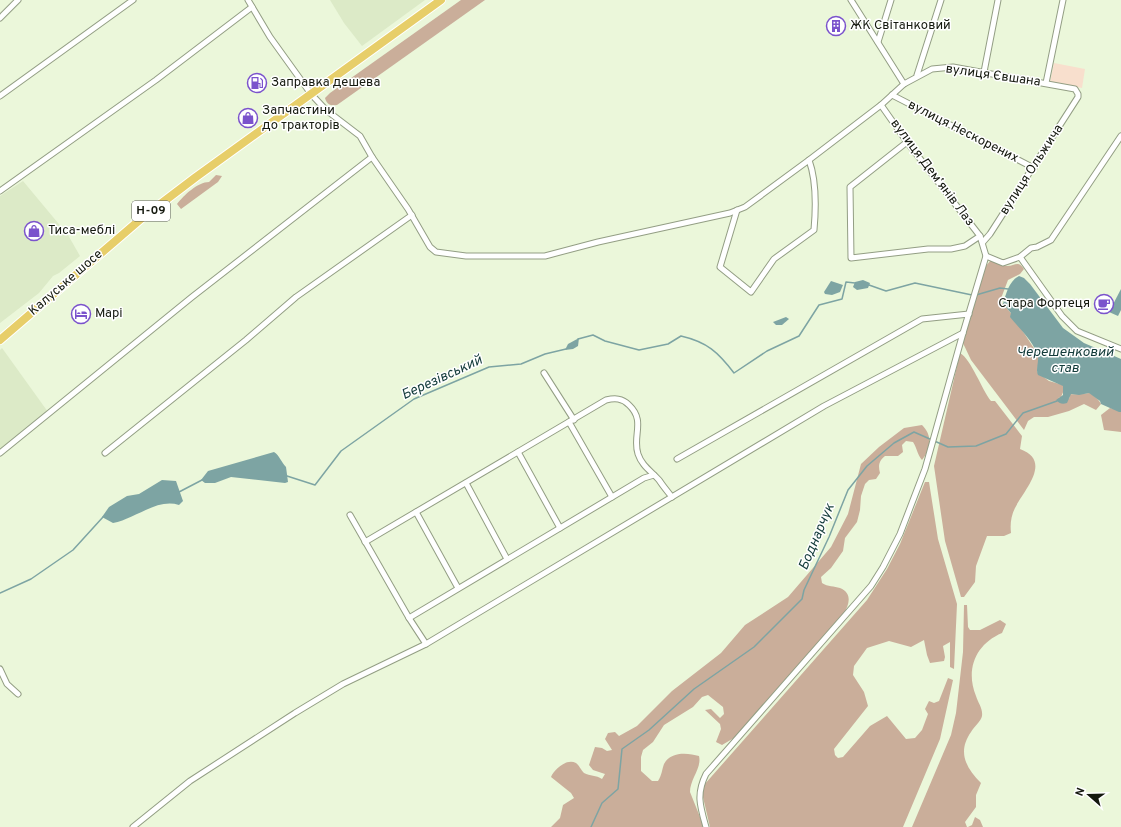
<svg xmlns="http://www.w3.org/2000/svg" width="1121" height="827" font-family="Overpass,sans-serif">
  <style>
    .built { fill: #dceac7 }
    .green { fill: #f8dfcd }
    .forest { fill: #caae9a }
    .water { fill: #7da4a3 }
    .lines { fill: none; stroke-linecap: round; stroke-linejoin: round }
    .stream { stroke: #7da4a3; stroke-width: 1.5 }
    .minor-casing { stroke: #939e84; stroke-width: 7 }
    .primary-casing { stroke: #fff; stroke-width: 10 }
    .minor { stroke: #fff; stroke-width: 5 }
    .primary { stroke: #e7ce69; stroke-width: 8 }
    .labels { text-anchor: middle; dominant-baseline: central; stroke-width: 3; stroke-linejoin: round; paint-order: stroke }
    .shield { fill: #fff; stroke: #5a5d56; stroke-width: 1 }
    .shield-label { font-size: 12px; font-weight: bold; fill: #14180e }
    .poi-label { font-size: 13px; fill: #14180e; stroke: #fff; text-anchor: start }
    .street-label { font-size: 13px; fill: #14180e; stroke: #fff }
    .water-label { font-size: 14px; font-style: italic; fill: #133b3a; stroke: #fff }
  </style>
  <rect width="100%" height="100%" fill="#ebf7da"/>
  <g class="built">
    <path d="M330 0H425L362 46 344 23Z"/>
    <path d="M23 181 68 235 80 256 59 273 53 276 39 293 0 323V196Z"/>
    <path d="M2 348 48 412 0 451V350Z"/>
  </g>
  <path class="green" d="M1054 63 1085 69 1082 88 1050 82Z"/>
  <g class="forest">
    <path d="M461 0H485L337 105C331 106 327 105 325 98L330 93Z"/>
    <path d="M216 175 222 176 218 182 181 209 177 204C184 195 198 182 209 182Z"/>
    <path d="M991 260C995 263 1002 266 1007 266 1015 266 1018 260 1024 269L1020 274 1008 280 1000 301 1011 313 1037 353 1039 359 1037 372 1049 381 1063 385 1064 390 1061 397H1058L1069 399 1070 394C1076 395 1087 393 1090 393 1093 394 1100 401 1101 404L1096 410 1084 404 1069 411 1048 417H1034L1028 421 1024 430 971 360 962 341 985 267Z"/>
    <path d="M960 353C971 359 982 390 991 401H995L1022 436 1020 449C1053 461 1024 490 1015 508 1011 516 1010 524 1011 533L1004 536H987L976 566 975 582 964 597H961L945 541 934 466Z"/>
    <path d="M1110 408 1121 410V432L1104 430 1101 415Z"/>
    <path d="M922 425C933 436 931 449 922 460 917 454 917 448 913 442L906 441 902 445 903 452 898 456H885C879 461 878 465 880 473L876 479 869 480 865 484 861 496 860 510 857 522 845 538 843 551 831 568 821 577 822 583C828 587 834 586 840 588 859 596 842 617 835 626L739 735 722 745 716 742 721 729 720 724 705 710 711 709 720 718 724 714 723 707 708 695 702 697 693 707 664 725 653 742 643 750 641 757V771L652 781H658C662 775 662 769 664 764 671 751 688 753 699 756 702 768 690 779 690 792L704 827H551L560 818 563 805 574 798 571 793 551 777C554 770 566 758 576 763 579 765 581 770 584 773 590 776 596 775 602 779L605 774 593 770 589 765 595 747 602 748 607 751 612 750 605 739 608 733 615 732 619 736 637 726 672 691 721 653 745 625 788 597 831 547 848 514 861 464 879 447 904 428Z"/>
    <path d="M925 482H929L938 539 957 604 954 669 950 667V642L943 646 945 657 944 661 930 663 927 655 924 640 911 647 889 641 867 648 854 666 853 675 864 692 868 706 834 749 835 755 838 758 843 757 870 726 887 716 906 739 915 738 922 730 928 714 925 709 929 701 934 703 939 701 948 678 953 680 940 739 903 827H710L702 793 704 785 867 600 887 569 900 544Z"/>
    <path d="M964 605H967L968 627 970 630H980L1000 620 1006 624 1002 633C976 644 965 669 976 696 978 703 983 708 982 716 981 721 974 727 971 732 957 752 966 768 981 783L976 795V807L965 822 967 827H912L951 735 956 713 963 652Z"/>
    <path d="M975 817 980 820 983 827H968L972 825Z"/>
  </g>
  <g class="water">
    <path d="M1019 276 1024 278 1030 284 1063 328 1084 343 1121 359V412H1119L1101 404 1100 401 1089 393 1079 395 1071 394 1067 403C1062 405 1059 403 1056 400L1063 395V386L1038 375C1035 369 1040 361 1037 353 1031 339 1020 329 1010 317L1011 313 1003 304C1006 294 1009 281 1019 276Z"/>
    <path d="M863 280 870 283 868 288 857 290 853 287 855 282Z"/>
    <path d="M831 281 843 285 840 292 832 295 825 294 824 292Z"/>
    <path d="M1121 289V310L1118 316 1109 312Z"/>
    <path d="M786 317 789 319 782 325H776L773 322Z"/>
    <path d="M579 338 578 346 573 349 565 350 568 344Z"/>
    <path d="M274 452C280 456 281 462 286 467L288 482 285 483 231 477 215 483H205L201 480 208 471Z"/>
    <path d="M162 480 176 481 183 501 179 505C157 498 135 519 113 523L102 517 109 507 127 496 139 494Z"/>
  </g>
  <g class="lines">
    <g class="stream">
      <path d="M869 285 886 291 915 283 972 295"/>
      <path d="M976 295 1000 288 1008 289"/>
      <path d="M578 339 593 335 605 341 639 350 668 344 681 336C707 342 718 352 734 373L767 351 799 336 819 305 842 299 846 282 855 283"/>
      <path d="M287 476 315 485 341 451 414 399 489 367 521 364 545 354 566 349"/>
      <path d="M179 492 202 480"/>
      <path d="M0 593 31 579 73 550 103 517"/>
      <path d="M591 827 602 803 618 789 622 749 649 730 694 689 754 647 802 599 804 590 829 537 848 490 867 466 894 443 914 432 948 447 976 446 1006 434 1023 413 1057 401"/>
    </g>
    <g class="minor-casing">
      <g id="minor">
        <path d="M248 0 270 37 311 94 326 110 360 136 372 157 408 209 430 247 436 252 466 256H545L598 242 730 213 745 207 809 160 881 105 904 84 932 69 953 67 1075 89 1078 94V97L990 234 983 242"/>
        <path d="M851 0 904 84"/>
        <path d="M0 18 18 0"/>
        <path d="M878 42 891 0"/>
        <path d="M984 72 998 0"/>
        <path d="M917 75 941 0"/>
        <path d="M1046 83 1063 0"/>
        <path d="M892 95 1034 168"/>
        <path d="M0 96 133 0"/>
        <path d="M907 142 850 187 851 258 928 249H951L965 246 980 236"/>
        <path d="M0 191 156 80 252 7"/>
        <path d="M737 210 720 267 751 292 774 259 814 230C816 208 817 182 809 160"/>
        <path d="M986 256 1003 263 1020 257 1031 248 1037 247 1051 240 1121 136"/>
        <path d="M1020 257 1062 316 1077 331 1121 349"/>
        <path d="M544 373 574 420"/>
        <path d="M569 422 612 497"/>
        <path d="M518 452 560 528"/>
        <path d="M0 453 192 297 372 157"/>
        <path d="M105 453 246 340 296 297 412 215"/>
        <path d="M677 459 922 319 969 314"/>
        <path d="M466 483 507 559"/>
        <path d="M416 512 458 588"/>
        <path d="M350 515 409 618 426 644"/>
        <path d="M365 542 606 400C615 398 622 398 629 405 646 421 632 436 638 454 642 466 651 471 659 480 663 486 667 491 672 497"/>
        <path d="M409 618 644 478 654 475"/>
        <path d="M0 669 7 684 18 694"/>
        <path d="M133 827 190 781 295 713 343 684 426 644 824 406 963 333"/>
        <path d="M706 827C700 806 696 794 706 774L871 586 883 567 900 534 925 469 963 333 986 256 980 236 907 142 881 105"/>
      </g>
    </g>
    <g class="primary-casing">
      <path id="primary" d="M0 340 142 218 196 177 441 0"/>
    </g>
    <use href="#minor" class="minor"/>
    <use href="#primary" class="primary"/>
  </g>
  <defs>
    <g id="building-ring" transform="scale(1)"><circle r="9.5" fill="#fff" stroke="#7b53cc" stroke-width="1.5"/><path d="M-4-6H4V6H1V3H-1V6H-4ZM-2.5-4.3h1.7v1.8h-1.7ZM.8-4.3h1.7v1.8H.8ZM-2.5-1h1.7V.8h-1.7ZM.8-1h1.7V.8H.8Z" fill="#7b53cc"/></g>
    <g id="fuel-ring" transform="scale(1)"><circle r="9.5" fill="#fff" stroke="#7b53cc" stroke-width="1.5"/><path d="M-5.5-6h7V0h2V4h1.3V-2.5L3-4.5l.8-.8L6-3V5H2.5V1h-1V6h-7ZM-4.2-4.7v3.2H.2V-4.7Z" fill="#7b53cc"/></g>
    <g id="shop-ring" transform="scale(1)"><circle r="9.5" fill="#fff" stroke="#7b53cc" stroke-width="1.5"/><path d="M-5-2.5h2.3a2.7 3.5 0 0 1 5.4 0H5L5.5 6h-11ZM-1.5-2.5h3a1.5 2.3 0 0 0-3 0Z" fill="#7b53cc"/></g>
    <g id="cafe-ring" transform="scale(1)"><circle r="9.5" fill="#fff" stroke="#7b53cc" stroke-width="1.5"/><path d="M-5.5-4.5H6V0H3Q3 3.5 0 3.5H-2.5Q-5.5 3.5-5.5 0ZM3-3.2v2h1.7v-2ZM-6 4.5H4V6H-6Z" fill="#7b53cc"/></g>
    <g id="hotel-ring" transform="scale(1)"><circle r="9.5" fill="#fff" stroke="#7b53cc" stroke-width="1.5"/><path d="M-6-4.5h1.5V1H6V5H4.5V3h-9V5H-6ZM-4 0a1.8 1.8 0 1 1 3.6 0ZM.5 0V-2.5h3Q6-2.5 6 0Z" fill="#7b53cc"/></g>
  </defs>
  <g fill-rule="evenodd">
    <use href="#building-ring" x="836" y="26"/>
    <use href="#fuel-ring" x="257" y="83"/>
    <use href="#shop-ring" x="248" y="118"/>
    <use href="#shop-ring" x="34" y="231"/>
    <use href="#cafe-ring" x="1104" y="304"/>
    <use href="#hotel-ring" x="81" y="314"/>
  </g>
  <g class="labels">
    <rect class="shield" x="132" y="201" width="38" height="20" rx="3"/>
    <g class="shield-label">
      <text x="151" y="211">Н-09</text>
    </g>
    <g class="poi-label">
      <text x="850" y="26">ЖК Світанковий</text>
      <text x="271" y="83">Заправка дешева</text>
      <text x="262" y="111">Запчастини<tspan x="262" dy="15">до тракторів</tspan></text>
      <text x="48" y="231">Тиса-меблі</text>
      <text x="1090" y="304" text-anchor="end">Стара Фортеця</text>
      <text x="95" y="314">Марі</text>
    </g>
    <g class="street-label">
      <text transform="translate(993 76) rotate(8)">вулиця Євшана</text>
      <text transform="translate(963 132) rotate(27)">вулиця Нескорених</text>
      <text transform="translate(1032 170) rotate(-57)">вулиця Ольжича</text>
      <text transform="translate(932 173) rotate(53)">вулиця Демʼянів Лаз</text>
      <text transform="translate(66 283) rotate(-41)">Калуське шосе</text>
    </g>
    <g class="water-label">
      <text x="1065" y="352">Черешенковий<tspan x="1065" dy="16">став</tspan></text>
      <text transform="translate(442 378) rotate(-25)">Березівський</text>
      <text transform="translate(817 537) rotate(-67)">Боднарчук</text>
    </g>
  </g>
  <g transform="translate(1089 795) rotate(290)" stroke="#ffffff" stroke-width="3" paint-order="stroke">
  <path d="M0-3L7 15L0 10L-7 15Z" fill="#14180e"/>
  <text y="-6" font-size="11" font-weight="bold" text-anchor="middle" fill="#14180e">N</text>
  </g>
</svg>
